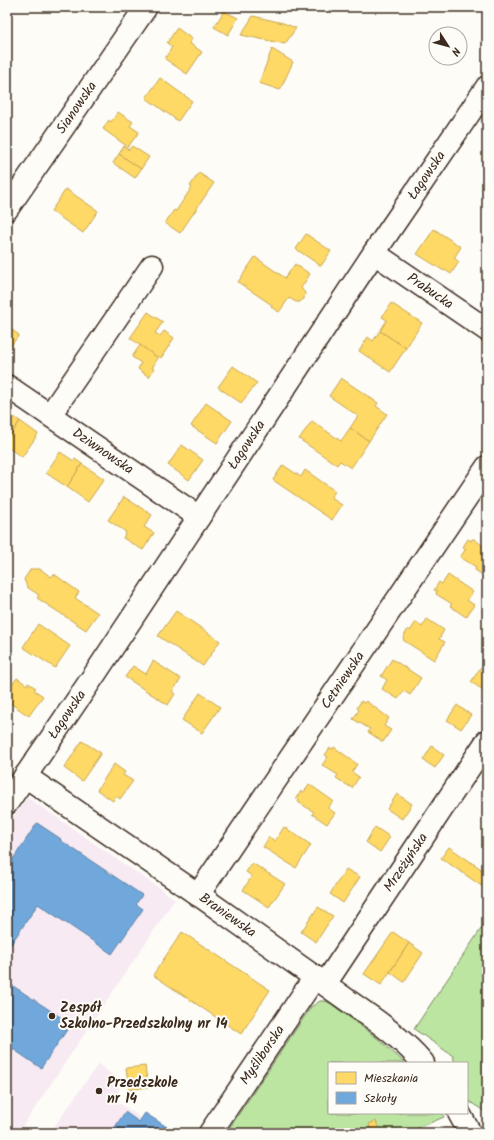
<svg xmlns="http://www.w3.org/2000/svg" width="494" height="1140" font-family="Kalam,sans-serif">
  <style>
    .built { fill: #f7eaf3 }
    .green { fill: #bce5a2; stroke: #7c8860 }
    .homes { fill: #ffd966; stroke: #c4a450 }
    .schools { fill: #6fa8dc; stroke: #5f82a3 }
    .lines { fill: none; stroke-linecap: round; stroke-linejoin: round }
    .minor-casing { stroke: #3b2a1e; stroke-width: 25 }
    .minor { stroke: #fdfcf7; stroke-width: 22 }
    .poi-dot { fill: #3b2a1e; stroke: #fdfcf7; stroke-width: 1.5 }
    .labels { text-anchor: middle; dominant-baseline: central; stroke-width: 4; stroke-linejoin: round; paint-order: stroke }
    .street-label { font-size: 14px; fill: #3b2a1e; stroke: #fdfcf7 }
    .poi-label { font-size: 14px; font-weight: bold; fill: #3b2a1e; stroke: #fdfcf7; text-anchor: start }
  </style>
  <rect width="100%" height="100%" fill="#fdfcf7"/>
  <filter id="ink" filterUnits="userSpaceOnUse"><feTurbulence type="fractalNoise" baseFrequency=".025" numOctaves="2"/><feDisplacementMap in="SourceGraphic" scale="8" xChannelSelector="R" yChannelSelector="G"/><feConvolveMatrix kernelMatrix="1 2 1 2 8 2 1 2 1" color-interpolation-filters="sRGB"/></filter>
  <g filter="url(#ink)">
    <g class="built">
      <path d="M27 797 175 899 18 1133H7V827Z"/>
      <path d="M98 1064 120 1081 118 1102 162 1133H50Z"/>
    </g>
    <g class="green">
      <path d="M487 920V1113L467 1100V1063H455L453 1056 414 1029Z"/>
      <path d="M320 1001H325L330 1003 377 1038 405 1063H329V1113H442L444 1117 406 1133H226L311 1007Z"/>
    </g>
    <g class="homes">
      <path d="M224 11 238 18 228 35 214 27Z"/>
      <path d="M253 16 283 23 296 28 285 44 241 35Z"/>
      <path d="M177 28 192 39 189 43 202 52 187 74 165 59 172 47 167 43Z"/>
      <path d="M272 49 293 62 280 90 259 83Z"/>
      <path d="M160 78 192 101 178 121 146 98Z"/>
      <path d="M118 112 133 122 130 126 139 132 128 147 103 129 109 120 111 122Z"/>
      <path d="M124 146 129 150 132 146 149 157 141 169 119 154Z"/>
      <path d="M119 154 141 169 135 178 113 163Z"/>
      <path d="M199 173 214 183 180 233 165 223 174 210 176 211 192 187 190 186Z"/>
      <path d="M66 189 98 211 83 233 51 211Z"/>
      <path d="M434 229 461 247 454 258 459 262 451 274 445 270 444 271 417 254Z"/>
      <path d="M306 234 331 251 321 266 296 249Z"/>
      <path d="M255 257 285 278 295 264 310 274 301 288 305 293 304 299 299 302H296L289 298 279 312 271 307 272 305 238 282Z"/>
      <path d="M391 303 422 323 406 348 380 331 387 320 382 317Z"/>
      <path d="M148 312 163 322 155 333 160 336 164 331 174 338 161 358 159 356 158 358 130 338Z"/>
      <path d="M8 327 19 335 7 351V329Z"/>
      <path d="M380 331 406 348 390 372 359 351 368 337 373 341Z"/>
      <path d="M140 345 158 358 152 368 154 369 149 377 138 369 141 363 132 357Z"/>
      <path d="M233 366 257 383 241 403 218 387Z"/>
      <path d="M341 378 378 403 376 406 387 414 369 441 350 428 358 416 329 396Z"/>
      <path d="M206 403 232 421 217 443 191 426Z"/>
      <path d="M7 413 20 421 7 441Z"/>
      <path d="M20 421 38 434 22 457 7 447V441Z"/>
      <path d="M312 421 341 441 350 428 369 441 351 468 340 461 337 465 299 439Z"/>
      <path d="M182 445 203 460 189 480 168 465Z"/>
      <path d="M60 452 74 461 75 459 82 464 67 487 46 473Z"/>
      <path d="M82 464 104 479 88 502 67 487Z"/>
      <path d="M283 465 301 477 305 470 335 491 331 498 342 505 332 520 273 480Z"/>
      <path d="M124 497 152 515 144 527 154 533 143 550 123 538 126 532 108 520Z"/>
      <path d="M468 539 471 541 472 539H474L487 549V578L475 570 476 567 460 557 466 549 463 547Z"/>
      <path d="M31 569H40L51 577 54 574 79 592 75 598 98 613 86 630 37 598 39 595 27 587 24 579Z"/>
      <path d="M448 575 473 592 467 600 474 605 466 617 450 606 452 604 436 594 437 591 434 590 439 582 442 584Z"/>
      <path d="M176 611 220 641 203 666 158 636Z"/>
      <path d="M427 619 444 630 439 639 445 642 434 660 403 640 404 639 403 638 408 629 410 631 416 622 422 627Z"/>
      <path d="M38 624 70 646 55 668 23 647Z"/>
      <path d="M392 659 421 678 410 695 404 691 398 699 382 689 387 680 381 676Z"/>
      <path d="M153 661 181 679 172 692 175 694 168 705 125 677 133 666 146 674Z"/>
      <path d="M481 667 487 671V690L486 692 471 682Z"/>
      <path d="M17 678 27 685 28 683 36 688 34 690 43 696 29 716 7 701V691Z"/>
      <path d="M200 693 220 707 202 733 182 720Z"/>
      <path d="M361 701 364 703 366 701 389 718 384 726 391 730 383 742 368 732 370 729 353 719 359 710 357 708Z"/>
      <path d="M457 705 471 715 461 729 447 720Z"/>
      <path d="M82 741 101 753 82 781 64 768Z"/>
      <path d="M432 746 444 755 435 768 423 760Z"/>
      <path d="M334 747 357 764 352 772 359 777 352 788 336 778 338 775 322 765 328 757 325 755 330 748 333 749Z"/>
      <path d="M114 764 125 772 123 775 133 781 120 799 116 796 113 801 97 790Z"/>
      <path d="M309 784 333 801 328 808 335 813 327 824 312 814 314 812 298 802 299 799 296 798 301 791 304 792Z"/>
      <path d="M397 794 412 804 402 819 387 809Z"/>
      <path d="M284 827 311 845 296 868 263 847 269 837 275 841Z"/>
      <path d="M375 827 390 837 380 852 366 842Z"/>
      <path d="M449 847 487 873 486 889 441 858Z"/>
      <path d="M252 863 285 884 269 907 243 890 252 876 246 872Z"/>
      <path d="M346 869 360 877 343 903 330 894Z"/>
      <path d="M318 907 333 916 316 942 301 932Z"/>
      <path d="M182 932 270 990 241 1034 153 975Z"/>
      <path d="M393 932 409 943 381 985 364 974Z"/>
      <path d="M409 943 423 953 404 982 390 972Z"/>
      <path d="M145 1066 148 1087 129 1090 126 1068Z"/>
      <path d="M376 1121 380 1133H371L369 1124Z"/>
    </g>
    <g class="schools">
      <path d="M37 823 61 839 60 840 142 895 136 904 143 909 112 954 38 904 7 950V873L9 870 7 868Z"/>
      <path d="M7 982 71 1024 41 1068 7 1045Z"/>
      <path d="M125 1112 139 1122 145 1113 167 1127 163 1133H111Z"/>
    </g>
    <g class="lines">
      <g class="minor-casing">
        <g id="minor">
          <path id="s1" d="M7 209 146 7"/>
          <path id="s2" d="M374 253 487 330"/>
          <path id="s3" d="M7 386 199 517"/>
          <path d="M50 415 152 266"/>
          <path id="s4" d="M25 776 206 900 378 1022C394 1034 410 1047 423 1063"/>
          <path id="s5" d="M7 803 95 674 374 253 487 87"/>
          <path id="s6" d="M198 895 487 467"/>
          <path id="s7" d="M325 984 487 741"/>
          <path d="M459 1113 470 1133"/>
          <path id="s8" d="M210 1133 315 977"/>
        </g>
      </g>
      <use href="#minor" class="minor"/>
    </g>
  </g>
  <g class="poi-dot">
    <circle cx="52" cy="1016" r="4"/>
    <circle cx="99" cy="1091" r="4"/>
  </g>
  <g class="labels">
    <g class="street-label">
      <text stroke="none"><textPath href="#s1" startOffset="123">Sianowska</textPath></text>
      <text stroke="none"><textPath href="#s5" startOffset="755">Łagowska</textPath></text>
      <text stroke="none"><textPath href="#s2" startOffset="68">Prabucka</textPath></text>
      <text stroke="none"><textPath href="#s5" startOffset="431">Łagowska</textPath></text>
      <text stroke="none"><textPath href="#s3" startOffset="116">Dziwnowska</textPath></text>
      <text stroke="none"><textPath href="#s6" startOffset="259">Cetniewska</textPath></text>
      <text stroke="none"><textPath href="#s5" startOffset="107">Łagowska</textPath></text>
      <text stroke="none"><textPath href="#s7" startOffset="146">Mrzeżyńska</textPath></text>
      <text stroke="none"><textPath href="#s4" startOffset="246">Braniewska</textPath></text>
      <text stroke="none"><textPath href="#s8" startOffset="94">Myśliborska</textPath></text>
    </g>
    <g class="poi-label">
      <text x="60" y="1008">Zespół<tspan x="60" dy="16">Szkolno-Przedszkolny nr 14</tspan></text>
      <text x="107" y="1083">Przedszkole<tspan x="107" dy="16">nr 14</tspan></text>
    </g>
  </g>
  <rect width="494" height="1140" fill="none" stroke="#fdfcf7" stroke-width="24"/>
  <rect x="12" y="12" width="470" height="1116" fill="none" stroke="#3b2a1e" stroke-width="1.5" filter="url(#ink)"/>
  <rect x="328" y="1062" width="140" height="52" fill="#fdfcf7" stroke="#afa8a0"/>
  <rect x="336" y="1072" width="20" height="12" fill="#ffd966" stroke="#afa8a0"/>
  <text x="364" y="1082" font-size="12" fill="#3b2a1e">Mieszkania</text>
  <rect x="336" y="1092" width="20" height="12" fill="#6fa8dc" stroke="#afa8a0"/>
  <text x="364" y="1102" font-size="12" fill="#3b2a1e">Szkoły</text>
  <g transform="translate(448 46) rotate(126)"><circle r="19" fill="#fdfcf7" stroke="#afa8a0"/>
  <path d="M0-3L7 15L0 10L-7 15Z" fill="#3b2a1e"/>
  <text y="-6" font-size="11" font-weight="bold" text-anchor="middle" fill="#3b2a1e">N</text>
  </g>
</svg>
